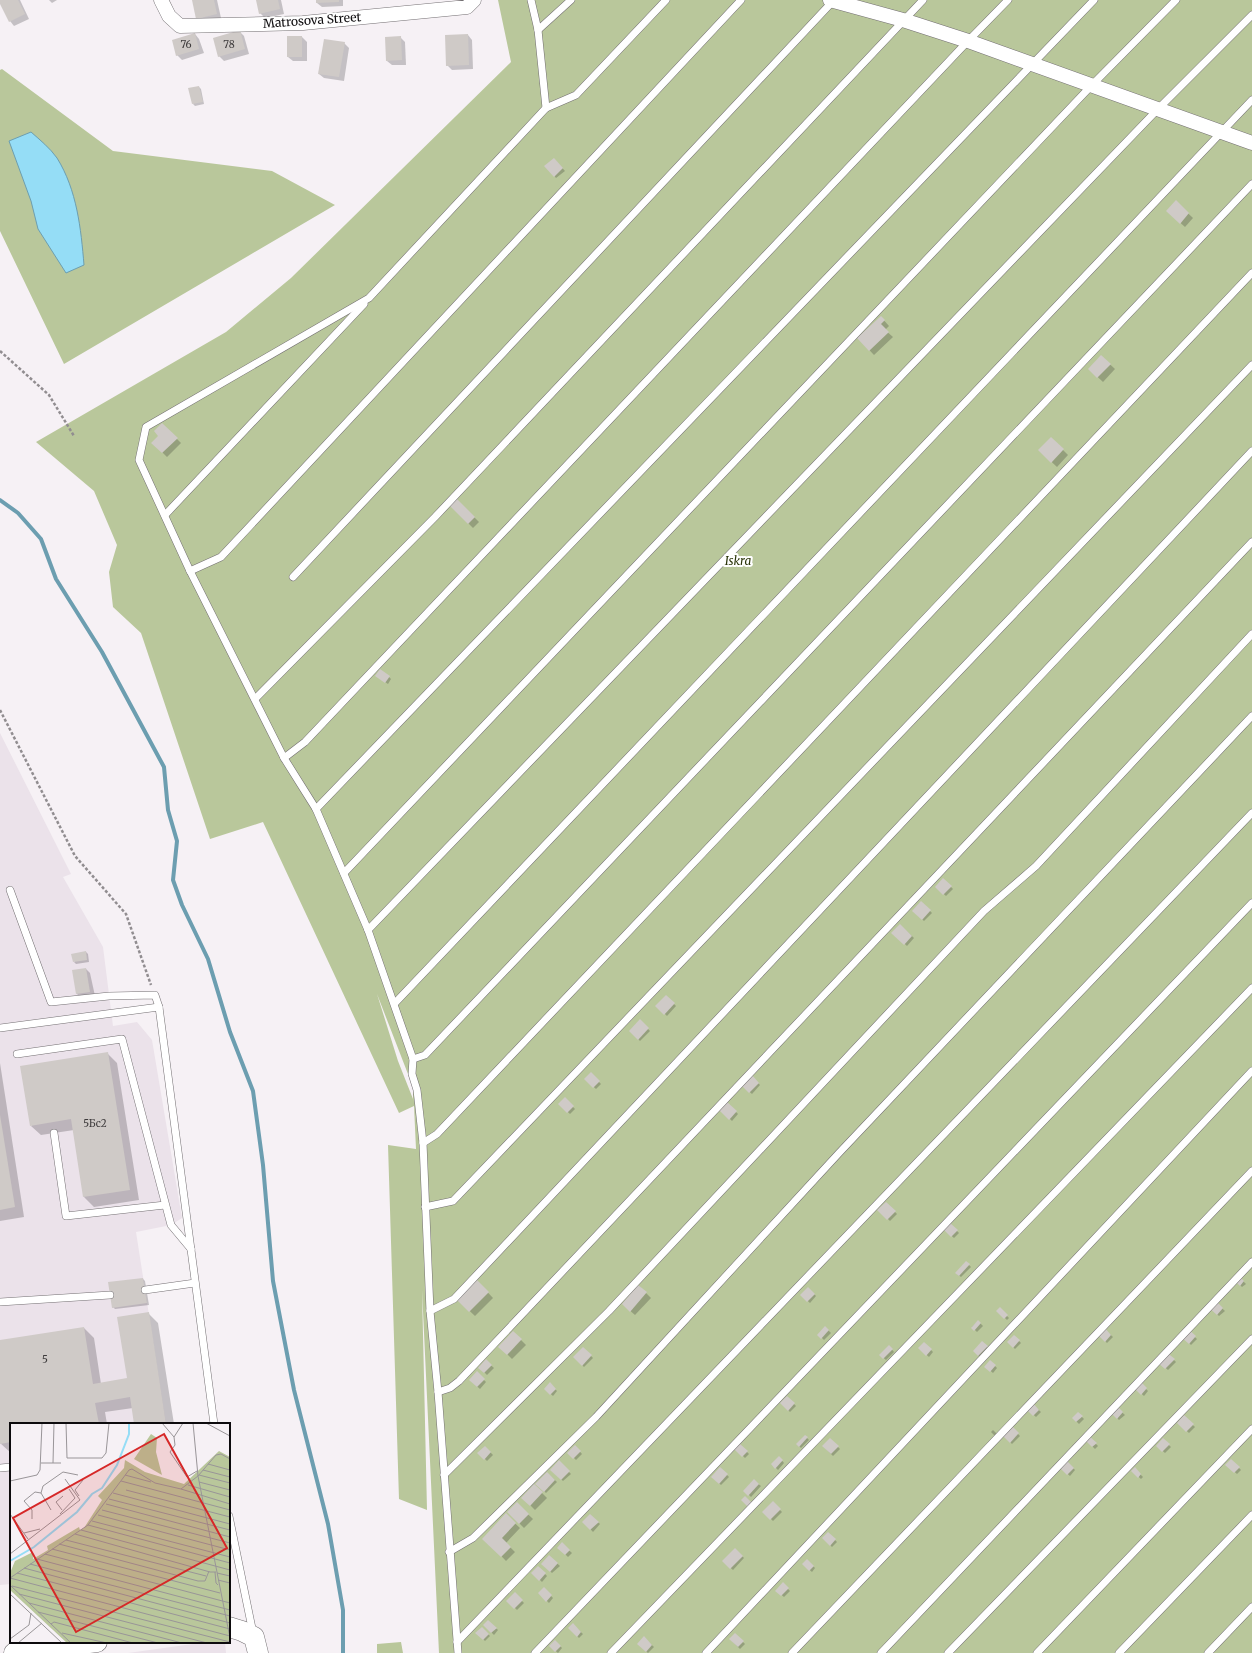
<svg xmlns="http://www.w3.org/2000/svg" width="1252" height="1653" font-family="Merriweather,serif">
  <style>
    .built { fill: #ebe2ea }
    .green { fill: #b9c79b; fill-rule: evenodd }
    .water { fill: #95ddf6; stroke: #6c9eb0 }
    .shadow { fill: #0003 }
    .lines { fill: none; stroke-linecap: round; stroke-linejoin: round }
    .stream { stroke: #6c9eb0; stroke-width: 4 }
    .building { fill: #cfcac7 }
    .lane-casing { stroke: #736f72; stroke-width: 8 }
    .street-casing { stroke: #736f72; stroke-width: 15 }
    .secondary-casing { stroke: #736f72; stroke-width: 21 }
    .path { stroke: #918d90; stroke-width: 2.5; stroke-dasharray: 3 2; stroke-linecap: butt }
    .lane { stroke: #fff; stroke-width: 7 }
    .street { stroke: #fff; stroke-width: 14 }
    .secondary { stroke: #fff; stroke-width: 20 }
    .labels { text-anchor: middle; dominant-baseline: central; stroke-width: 4; stroke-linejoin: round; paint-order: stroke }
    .number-label { font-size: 10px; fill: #3e3b3c }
    .street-label { font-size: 12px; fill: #0d0b0d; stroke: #fff }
    .park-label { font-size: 12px; font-style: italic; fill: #2b350a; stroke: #fff }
    .inset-river { fill: none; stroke: #95ddf6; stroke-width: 2 }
    .inset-road { fill: none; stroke: #999598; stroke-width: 1 }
    .view { fill: #d62828; fill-opacity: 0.15; stroke: #d62828; stroke-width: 2 }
    .inset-edge { fill: none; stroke: #0d0b0d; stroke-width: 2 }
  </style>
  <rect width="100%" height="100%" fill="#f6f1f5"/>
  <g class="built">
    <path d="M0 733 71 874 63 877 103 947 113 1026 137 1022 152 1040 182 1218 171 1225 136 1232 166 1424H11V1584L0 1585Z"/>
    <path d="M207 1642H225L226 1653H128Z"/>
  </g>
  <g class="green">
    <path d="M498 0H1252V1653H439L422 1290 427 1510 399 1499 388 1145 416 1149 414 1106 399 1113 263 822 210 839 141 633 113 607 109 572 117 545 94 491 36 442 226 332 291 278 511 62ZM377 994 413 1087V1099L398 1061Z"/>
    <path d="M2 69 113 151 272 171 335 205 64 364 0 231V70Z"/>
    <path d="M401 1642 403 1653H377V1644Z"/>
  </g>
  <path class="water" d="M31 132C40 140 50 148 57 158 77 190 81 229 84 265L66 273 38 229 31 201 9 141Z"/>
  <g class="shadow">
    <path d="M2 0H20L29 19 14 26 10 21 0 2Z"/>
    <path d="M49 0H57L52 3Z"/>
    <path d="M193 0H217L221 18 202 23 197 18Z"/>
    <path d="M257 0H281L284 14 265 18 260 13Z"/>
    <path d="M317 0H343V6L322 7 317 3Z"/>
    <path d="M239 31 244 36 249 54 224 61 219 56Z"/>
    <path d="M195 34 199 39 204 53 182 60 177 55Z"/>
    <path d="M468 35 472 40 473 69 452 70 447 65Z"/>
    <path d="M302 37 307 42V61H293L288 57Z"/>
    <path d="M400 37 405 42 406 65H392L387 61Z"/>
    <path d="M344 43 349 48 344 81 324 78 319 74Z"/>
    <path d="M199 87 201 89 204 104 195 106 193 104Z"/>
    <path d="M554 159 565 171 556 178 546 166Z"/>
    <path d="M1176 202 1193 218 1185 227 1167 211Z"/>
    <path d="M881 317 889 326 885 330 893 337 874 355 858 338Z"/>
    <path d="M1101 356 1115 369 1103 382 1089 369Z"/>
    <path d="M162 424 181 443 167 457 153 443 160 436Z"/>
    <path d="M1051 438 1068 455 1057 467 1039 450Z"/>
    <path d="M456 499 479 522 473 528 450 505Z"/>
    <path d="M389 677 391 679 388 684 379 678Z"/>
    <path d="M943 879 953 889 946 896 936 887Z"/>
    <path d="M921 902 932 913 924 921 913 911Z"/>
    <path d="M900 925 914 938 907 946 893 933Z"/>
    <path d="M86 952 88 954 89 962 76 964 74 962Z"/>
    <path d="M86 969 90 973 95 996 82 999 77 994 73 971Z"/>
    <path d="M666 996 676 1006 667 1016 657 1006Z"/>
    <path d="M640 1021 650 1031 640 1041 630 1031Z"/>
    <path d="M107 1053 117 1063 139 1200 94 1207 84 1197 74 1130 41 1135 31 1126Z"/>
    <path d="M0 1063 24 1217 0 1221Z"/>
    <path d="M591 1074 601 1084 596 1089 585 1079Z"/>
    <path d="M752 1077 760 1085 752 1094 743 1086Z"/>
    <path d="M565 1099 575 1109 570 1114 559 1104Z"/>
    <path d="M727 1103 738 1114 732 1121 721 1110Z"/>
    <path d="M886 1203 897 1214 890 1221 879 1210Z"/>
    <path d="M950 1224 959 1233 954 1238 945 1230Z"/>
    <path d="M966 1262 971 1267 961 1277 956 1273Z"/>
    <path d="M1237 1275 1246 1284 1242 1287 1234 1279Z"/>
    <path d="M143 1279 145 1281 149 1305 115 1309 113 1307Z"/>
    <path d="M477 1281 493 1298 475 1316 458 1300Z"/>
    <path d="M639 1286 651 1298 635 1315 628 1309Z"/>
    <path d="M808 1288 816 1296 810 1303 801 1295Z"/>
    <path d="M1214 1301 1225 1311 1219 1316 1208 1306Z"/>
    <path d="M1000 1309 1009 1318 1007 1320 998 1311Z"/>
    <path d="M148 1313 158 1323 174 1424H135L133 1408 105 1412 107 1424H11V1453L0 1443V1341L84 1328 94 1338 101 1384 128 1379Z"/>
    <path d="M978 1321 983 1326 977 1332 972 1327Z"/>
    <path d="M826 1328 831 1333 824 1340 819 1335Z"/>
    <path d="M1104 1329 1113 1337 1107 1343 1098 1334Z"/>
    <path d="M1187 1330 1197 1339 1191 1345 1182 1336Z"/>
    <path d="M513 1332 526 1345 512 1359 500 1347Z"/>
    <path d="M1014 1336 1021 1343 1015 1349 1008 1342Z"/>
    <path d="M924 1343 933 1352 929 1357 919 1348Z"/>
    <path d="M982 1343 989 1349 980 1357 974 1351Z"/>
    <path d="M889 1346 894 1352 886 1360 880 1355Z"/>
    <path d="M583 1348 593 1358 584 1367 574 1357Z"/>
    <path d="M1167 1353 1176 1362 1168 1370 1159 1362Z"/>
    <path d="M486 1361 494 1368 487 1375 480 1368Z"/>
    <path d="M990 1361 997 1368 993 1373 986 1367Z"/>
    <path d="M477 1373 486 1382 480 1389 470 1380Z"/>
    <path d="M1139 1382 1148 1391 1144 1396 1134 1387Z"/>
    <path d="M550 1384 557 1391 553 1396 545 1389Z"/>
    <path d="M787 1397 796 1406 790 1412 781 1403Z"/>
    <path d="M1033 1405 1041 1412 1036 1417 1028 1410Z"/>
    <path d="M1116 1407 1125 1415 1119 1420 1111 1412Z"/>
    <path d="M1078 1413 1084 1419 1079 1424 1073 1418Z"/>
    <path d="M1184 1417 1195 1427 1189 1433 1178 1423Z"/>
    <path d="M1011 1427 1020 1436 1012 1444 1003 1435Z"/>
    <path d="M993 1430 997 1434 995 1436 991 1432Z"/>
    <path d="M805 1436 809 1440 801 1448 797 1444Z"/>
    <path d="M1089 1437 1098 1446 1095 1449 1086 1440Z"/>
    <path d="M830 1439 840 1449 833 1456 823 1446Z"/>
    <path d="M1163 1440 1171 1447 1165 1453 1157 1446Z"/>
    <path d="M740 1445 749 1454 745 1458 736 1449Z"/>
    <path d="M575 1446 582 1454 576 1460 569 1453Z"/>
    <path d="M485 1447 493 1455 487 1461 479 1453Z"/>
    <path d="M779 1457 784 1463 778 1470 772 1464Z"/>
    <path d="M1231 1460 1241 1470 1237 1474 1227 1465Z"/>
    <path d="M559 1462 571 1474 563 1481 551 1470Z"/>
    <path d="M1067 1462 1075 1470 1070 1476 1061 1468Z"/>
    <path d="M720 1468 729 1477 721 1485 712 1477Z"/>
    <path d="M1135 1469 1143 1477 1141 1479 1132 1471Z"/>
    <path d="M547 1473 557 1482 546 1493 537 1484Z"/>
    <path d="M754 1481 761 1486 751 1497 745 1491Z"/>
    <path d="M534 1485 547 1498 535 1510 523 1498Z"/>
    <path d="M773 1503 782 1512 773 1521 764 1512Z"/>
    <path d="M517 1504 533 1519 524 1528 508 1512Z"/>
    <path d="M506 1515 520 1528 506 1543 515 1552 506 1561 484 1538Z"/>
    <path d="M590 1515 600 1524 593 1532 584 1522Z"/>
    <path d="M828 1533 837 1542 832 1547 823 1538Z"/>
    <path d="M562 1544 572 1553 568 1557 559 1548Z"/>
    <path d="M735 1549 744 1558 733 1570 723 1561Z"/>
    <path d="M549 1556 560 1566 552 1573 542 1564Z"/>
    <path d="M807 1560 815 1568 812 1572 803 1564Z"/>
    <path d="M538 1567 547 1576 542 1582 533 1573Z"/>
    <path d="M783 1584 790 1591 784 1597 777 1591Z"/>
    <path d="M544 1589 553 1598 549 1603 539 1593Z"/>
    <path d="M515 1594 524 1603 517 1610 508 1601Z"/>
    <path d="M488 1621 498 1630 494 1635 484 1625Z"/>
    <path d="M573 1625 583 1634 579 1638 569 1628Z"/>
    <path d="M482 1628 490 1636 485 1641 477 1633Z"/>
    <path d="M735 1634 745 1644 740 1649 730 1639Z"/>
    <path d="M644 1638 654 1647 648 1653 638 1644Z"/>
    <path d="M555 1641 562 1648 558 1653 550 1646Z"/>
  </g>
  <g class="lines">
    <path class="stream" d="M0 500 18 513 41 539 56 579 102 652 164 767 168 810 177 841 173 880 182 905 208 959 230 1032 253 1091 263 1165 273 1281 294 1390 328 1524 343 1610V1653"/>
  </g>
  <g class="building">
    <path d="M0 0H18L25 14 9 22 0 4Z"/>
    <path d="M192 0H214L217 14 196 19Z"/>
    <path d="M256 0H278L280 9 259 14Z"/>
    <path d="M316 0H339V2L316 3Z"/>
    <path d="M240 30 245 49 218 57 213 38Z"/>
    <path d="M195 33 199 49 176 56 172 40Z"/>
    <path d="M468 34 469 65 446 66 445 35Z"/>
    <rect x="287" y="36" width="15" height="21"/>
    <path d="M401 36 402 60 386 61 385 37Z"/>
    <path d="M324 39 345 42 339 77 318 74Z"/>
    <path d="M199 86 203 102 192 104 188 88Z"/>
    <path d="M554 158 563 168 554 177 544 166Z"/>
    <path d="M1176 200 1189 213 1180 224 1166 211Z"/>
    <path d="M881 316 885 320 881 324 889 332 869 351 857 338Z"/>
    <path d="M1101 355 1111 364 1097 378 1088 369Z"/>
    <path d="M162 423 178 438 162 453 151 443 158 436 154 431Z"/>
    <path d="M1051 437 1064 449 1051 463 1038 450Z"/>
    <path d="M456 498 475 517 468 524 449 505Z"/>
    <path d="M380 669 390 676 385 683 375 676Z"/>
    <path d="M943 878 952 886 943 895 935 887Z"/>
    <path d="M921 901 931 910 922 920 912 911Z"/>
    <path d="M900 924 912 936 904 945 891 933Z"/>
    <path d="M86 951 87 960 73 962 71 954Z"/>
    <path d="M86 968 90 992 76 994 72 970Z"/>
    <path d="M666 995 675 1003 664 1015 655 1006Z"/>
    <path d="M640 1019 649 1028 638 1040 629 1031Z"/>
    <path d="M108 1052 130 1190 83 1197 71 1119 30 1126 20 1066Z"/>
    <path d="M591 1072 600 1081 593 1088 584 1079Z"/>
    <path d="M752 1075 759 1083 749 1093 742 1086Z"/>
    <path d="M565 1097 574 1106 567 1113 558 1104Z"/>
    <path d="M727 1102 737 1111 729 1120 719 1110Z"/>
    <path d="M0 1115 15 1207 0 1210Z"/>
    <path d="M886 1202 896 1211 887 1220 877 1210Z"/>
    <path d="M950 1223 958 1230 951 1237 944 1230Z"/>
    <path d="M966 1261 970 1264 959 1276 955 1273Z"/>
    <path d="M1237 1274 1244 1281 1240 1286 1233 1279Z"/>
    <path d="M143 1278 147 1303 112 1308 108 1282Z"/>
    <path d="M477 1280 489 1292 469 1312 457 1300Z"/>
    <path d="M638 1285 647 1292 630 1312 622 1304Z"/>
    <path d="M808 1287 815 1294 807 1302 800 1295Z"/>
    <path d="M1214 1299 1223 1308 1217 1315 1207 1306Z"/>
    <path d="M1000 1307 1008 1315 1004 1319 996 1311Z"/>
    <path d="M149 1312 166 1424H134L130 1397 95 1403 99 1424H11V1442L0 1444V1340L84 1327 93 1384 127 1378 117 1317Z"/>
    <path d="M978 1320 981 1323 974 1331 971 1328Z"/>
    <path d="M825 1326 829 1330 821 1339 817 1335Z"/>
    <path d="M1104 1327 1111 1335 1105 1342 1097 1334Z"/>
    <path d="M1187 1328 1196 1336 1189 1344 1180 1336Z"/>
    <path d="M513 1331 522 1339 507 1355 498 1347Z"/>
    <path d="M1014 1335 1020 1340 1013 1348 1007 1342Z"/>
    <path d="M982 1341 988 1346 978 1356 973 1351Z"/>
    <path d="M924 1342 932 1349 926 1356 918 1348Z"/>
    <path d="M889 1345 893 1349 883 1359 879 1355Z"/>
    <path d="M583 1347 592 1355 582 1366 573 1357Z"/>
    <path d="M1166 1352 1175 1359 1165 1369 1157 1362Z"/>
    <path d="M486 1359 492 1365 484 1373 478 1368Z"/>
    <path d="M990 1360 996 1365 990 1372 984 1367Z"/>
    <path d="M477 1371 485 1379 477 1387 469 1380Z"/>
    <path d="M1139 1380 1147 1388 1141 1395 1133 1387Z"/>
    <path d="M550 1382 556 1389 550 1395 544 1389Z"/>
    <path d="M787 1396 795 1403 788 1411 780 1403Z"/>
    <path d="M1033 1403 1039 1410 1033 1416 1027 1410Z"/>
    <path d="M1116 1405 1123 1412 1117 1419 1110 1412Z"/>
    <path d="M1078 1412 1083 1416 1076 1422 1072 1418Z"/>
    <path d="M1184 1415 1194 1424 1186 1432 1177 1423Z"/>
    <path d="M1011 1425 1019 1433 1010 1443 1002 1435Z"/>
    <path d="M805 1435 808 1437 799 1447 796 1444Z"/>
    <path d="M1089 1436 1097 1443 1092 1447 1085 1440Z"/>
    <path d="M830 1438 839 1446 831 1454 822 1446Z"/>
    <path d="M1163 1438 1170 1444 1162 1452 1156 1446Z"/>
    <path d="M740 1444 748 1451 742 1457 734 1449Z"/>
    <path d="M575 1445 581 1451 573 1459 567 1453Z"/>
    <path d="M485 1446 491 1452 484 1460 477 1453Z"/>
    <path d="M779 1456 783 1460 775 1469 771 1464Z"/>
    <path d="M1231 1459 1240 1467 1234 1473 1225 1465Z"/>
    <path d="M559 1460 570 1471 561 1480 550 1470Z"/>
    <path d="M1067 1461 1074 1468 1067 1475 1060 1468Z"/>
    <path d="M720 1467 728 1474 719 1484 711 1477Z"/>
    <path d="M1135 1467 1141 1474 1138 1478 1131 1471Z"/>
    <path d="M547 1472 555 1480 544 1492 535 1484Z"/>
    <path d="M754 1479 759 1484 748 1496 743 1491Z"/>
    <path d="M534 1484 543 1492 530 1506 521 1498Z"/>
    <path d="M745 1496 753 1504 749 1508 741 1500Z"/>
    <path d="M773 1501 781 1509 770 1520 762 1512Z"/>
    <path d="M517 1502 529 1514 519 1524 507 1512Z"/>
    <path d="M506 1513 516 1523 502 1538 511 1547 501 1557 482 1539Z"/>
    <path d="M590 1514 599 1522 590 1530 582 1522Z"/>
    <path d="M828 1532 836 1539 830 1546 822 1538Z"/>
    <path d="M562 1542 570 1550 565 1555 557 1548Z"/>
    <path d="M735 1548 743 1556 730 1569 722 1561Z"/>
    <path d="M549 1555 558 1563 550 1572 541 1564Z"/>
    <path d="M807 1559 814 1566 809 1571 802 1564Z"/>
    <path d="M538 1566 546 1573 539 1581 531 1573Z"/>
    <path d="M783 1582 789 1588 781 1596 775 1591Z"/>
    <path d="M544 1587 552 1595 546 1602 538 1593Z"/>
    <path d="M515 1592 523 1600 514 1609 506 1601Z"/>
    <path d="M488 1620 497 1628 491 1633 483 1625Z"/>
    <path d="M573 1623 581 1632 577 1637 568 1628Z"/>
    <path d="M482 1627 489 1634 483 1640 475 1633Z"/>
    <path d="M735 1633 744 1641 738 1647 729 1639Z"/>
    <path d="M644 1636 652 1645 646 1652 637 1644Z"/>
    <path d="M555 1640 561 1646 555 1652 549 1646Z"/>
  </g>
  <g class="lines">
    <g class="lane-casing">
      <g id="lane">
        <path d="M538 30 571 0"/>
        <path d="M546 108 576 95 666 0"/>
        <path d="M165 515 364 304"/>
        <path d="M190 571 221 557 741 0"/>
        <path d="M293 577 834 0"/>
        <path d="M255 699 435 517 923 0"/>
        <path d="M284 758 305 742 968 41 1008 0"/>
        <path d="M316 809 1094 0"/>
        <path d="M344 873 1092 85 1176 0"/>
        <path d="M10 890 51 1002 109 996 155 995 159 1007 214 1424"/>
        <path d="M368 930 1158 109 1252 15"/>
        <path d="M395 1003 1252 100"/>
        <path d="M0 1028 159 1007"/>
        <path d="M17 1054 122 1039 171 1225 191 1249"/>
        <path d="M413 1059 425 1055 1252 184"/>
        <path d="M54 1133 66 1216 165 1205"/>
        <path d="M423 1143 437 1134 1252 273"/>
        <path d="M425 1207 453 1201 1252 365"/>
        <path d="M145 1290 195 1283"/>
        <path d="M0 1302 110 1295"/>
        <path d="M430 1311 454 1299 1252 451"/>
        <path d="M438 1392 450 1388 459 1381 1252 542"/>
        <path d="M0 1468 11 1467"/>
        <path d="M444 1475 609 1311 984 911 1036 866 1252 634"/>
        <path d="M229 1516 253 1633"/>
        <path d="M449 1552 473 1538 596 1417 839 1153 1252 716"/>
        <path d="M457 1642 1252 813"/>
        <path d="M458 1653 438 1392 430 1311 423 1143 417 1090 412 1074 413 1059 368 930 316 809 284 758 190 571 139 460 146 427 369 298 546 108 538 30 531 0"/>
        <path d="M535 1653 1252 903"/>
        <path d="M611 1653 1252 988"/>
        <path d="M706 1653 1252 1071"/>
        <path d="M792 1653 1252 1171"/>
        <path d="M881 1653 1252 1262"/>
        <path d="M948 1653 1252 1339"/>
        <path d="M1037 1653 1252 1429"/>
        <path d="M1119 1653 1252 1515"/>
        <path d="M1208 1653 1252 1607"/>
      </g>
    </g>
    <g class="street-casing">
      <g id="street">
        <path d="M161 0 169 16 180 26 303 23 467 7 474 0"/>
        <path d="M830 0 903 20 968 41 1252 143"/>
      </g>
    </g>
    <g class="secondary-casing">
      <g id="secondary">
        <path d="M229 1627 242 1631 254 1637 258 1653"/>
        <path d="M14 1653 97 1642"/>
      </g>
    </g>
    <g class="path">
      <path d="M0 351 49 395 74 436"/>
      <path d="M0 710 75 856 126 914 151 985"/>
    </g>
    <use href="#lane" class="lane"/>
    <use href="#street" class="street"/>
    <use href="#secondary" class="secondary"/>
  </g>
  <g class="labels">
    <g class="number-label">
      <text x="186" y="44">76</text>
      <text x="229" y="44">78</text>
      <text x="95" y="1123">5Бс2</text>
      <text x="45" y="1359">5</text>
    </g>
    <g class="street-label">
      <text transform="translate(312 20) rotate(-4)">Matrosova Street</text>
    </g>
    <g class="park-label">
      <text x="738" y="560">Iskra</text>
    </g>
  </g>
  <g transform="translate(10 1423)">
    <rect width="220" height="220" fill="#f6f1f5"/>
    <path d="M141 11 147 15 146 29 152 52 124 36ZM209 28 220 34V220H57L0 167V150L5 138 23 129V136L38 127 37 123 69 104 70 107 74 105 92 77 88 73 114 45 115 37 135 49 174 61Z" fill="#b9c79b"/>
    <path class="inset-river" d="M0 138 24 124 67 89 82 71 92 65 107 42 119 11V0"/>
    <path class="inset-road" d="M56 0 57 35H92L96 30 99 0M152 0 164 14 165 22 160 29 177 54 187 48M183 0 188 53 220 215M196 0 220 13M164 14 173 0M31 40H51M43 40 44 0M198 41 220 47M193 47 220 54M115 52 141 59M189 52 220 60M55 56 70 77M0 58 27 52 30 47 32 0M111 58 220 87M189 59 220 67M178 62 220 74M171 66 220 81M116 67 220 94M103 70 220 101M69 73 65 67 73 57M99 76 220 107M96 81 220 114M41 87 31 70 33 63 53 49 68 52M52 87 46 79 53 73M92 87 220 120M0 91 18 116M50 91 65 75 59 66M88 92 220 127M22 96V87L14 78 25 69 31 70M82 98 220 134M78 102 220 140M71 107 220 147M14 110 30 106M65 111 200 149H206M56 117 196 153M49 121 188 158H195L199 148M42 126 210 170M0 131 70 77M35 131 220 180M27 136 220 187M20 141 220 193M14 145 220 200M205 149 206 160 208 162M7 150 220 206M207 150 220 153M0 155 78 102 119 47 122 46 145 60 171 66 188 53 206 32 211 31 220 36M0 155 220 213M208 157 220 160M0 162 61 220M2 163 220 219M0 171 52 220M9 171 197 220M19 180 172 220M28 189 148 220M41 201 44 199 123 220M52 210 97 220M0 216 19 202 21 190M8 220 32 200"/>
    <path class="view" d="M154 11 217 125 66 209 3 95Z"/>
    <rect width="220" height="220" class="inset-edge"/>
  </g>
</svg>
